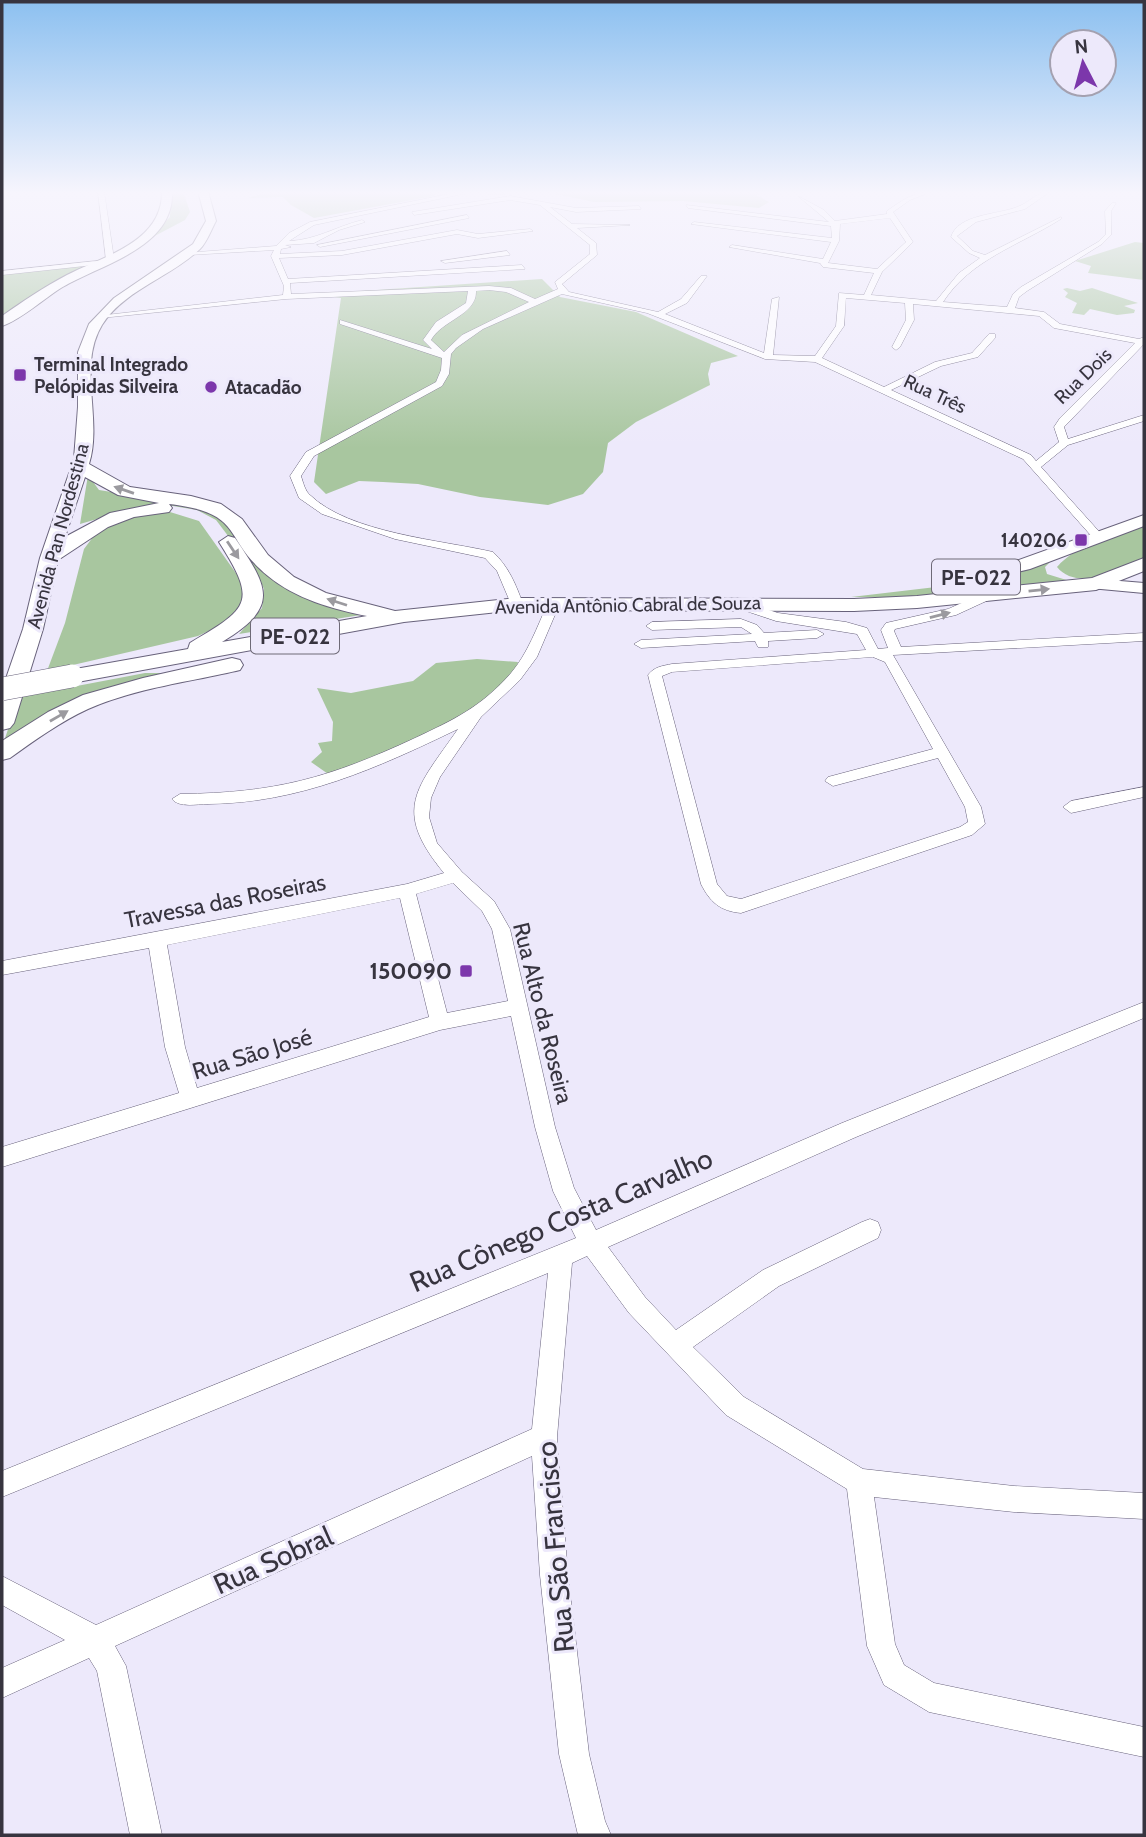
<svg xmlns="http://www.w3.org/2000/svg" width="1146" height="1837" font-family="Cabin,sans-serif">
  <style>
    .green { fill: #a8c69f }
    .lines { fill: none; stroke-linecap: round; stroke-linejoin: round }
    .minor-casing { stroke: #68627b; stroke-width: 1 }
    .secondary-casing { stroke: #68627b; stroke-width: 2 }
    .trunk-casing { stroke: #68627b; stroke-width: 2 }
    .minor { fill: #fff; fill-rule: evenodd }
    .secondary { fill: #fff; fill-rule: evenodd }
    .trunk { fill: #fff; fill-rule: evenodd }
    .trunk-bridge-casing { stroke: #68627b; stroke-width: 24; stroke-linecap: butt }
    .trunk-bridge { stroke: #fff; stroke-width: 23 }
    .oneway { fill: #9b9a9f }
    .poi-dot { fill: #7c37ab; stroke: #ede9fb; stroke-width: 2.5 }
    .labels { text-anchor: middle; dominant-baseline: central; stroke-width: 6; stroke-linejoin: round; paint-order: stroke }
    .far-poi-label { font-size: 19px; font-weight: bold; fill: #37343f; stroke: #ede9fb; text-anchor: start }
    .far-street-label { font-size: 19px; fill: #37343f; stroke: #ede9fb }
    .shield { fill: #ede9fb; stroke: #6e6a77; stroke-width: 2 }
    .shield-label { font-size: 21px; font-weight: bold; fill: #37343f }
    .street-label { font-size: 23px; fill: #37343f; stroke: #ede9fb }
    .poi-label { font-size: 23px; font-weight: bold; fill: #37343f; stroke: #ede9fb; text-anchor: end }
    .near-street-label { font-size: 28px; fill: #37343f; stroke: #ede9fb }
  </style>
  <rect width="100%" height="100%" fill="#ede9fb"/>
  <g class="green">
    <path d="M171 191H183L190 212 185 220 147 240 170 217Z"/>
    <path d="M271 191H439L434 196 314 218 291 205 283 197 248 198Z"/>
    <path d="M483 191H776L756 195 769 202 759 208 683 201 594 202 546 192 490 195Z"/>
    <path d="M1135 242 1144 243V280L1088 273 1091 266 1075 261Z"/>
    <path d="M88 265 2 315V273Z"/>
    <path d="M542 279 560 297 636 312 738 356 711 363 708 374 710 385 636 422 608 443 603 472 583 494 548 505 480 497 418 484 383 482 359 481 326 494 314 482 341 298 316 294Z"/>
    <path d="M1067 288 1080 291 1092 288 1138 303 1124 306 1135 310 1134 313 1117 315 1090 309 1084 315 1072 313 1077 303 1065 297 1068 293 1063 289Z"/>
    <path d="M88 475 99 490 193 505 221 515 258 562 342 608 361 615 239 634 262 608 264 589 257 574 216 520 197 510 173 506 118 513 80 524Z"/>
    <path d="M170 512 199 521 238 576 243 588 241 608 221 625 198 636 47 671 65 623 84 549 96 533 116 521 142 514Z"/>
    <path d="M1144 523V560C1122 570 1077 592 1057 567 1077 544 1116 533 1144 523Z"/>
    <path d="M1051 561 1045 567 1047 574 1073 582 922 598 851 597 970 583Z"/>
    <path d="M477 659 518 662 515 672 471 713 331 776 311 762 322 752 318 743 332 741 333 722 317 688 351 693 413 681 436 663Z"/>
    <path d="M145 673H178L35 725 2 747 19 697Z"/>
  </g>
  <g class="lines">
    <g class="minor-casing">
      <g id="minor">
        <path d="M98 191H104L114 259 110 261 106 259Z"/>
        <path d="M464 191H477L314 225 289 241C316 240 335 227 362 220L365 222 339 230 314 243 285 245 291 247 281 249 280 254 342 251 457 230 478 234 530 229 533 231 478 238 457 234 342 255 279 258 288 279 522 265 525 269 290 283 291 294 489 286 511 288 535 299 558 289 555 282 590 254V245L540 205 510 200 414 215 412 212 510 196 576 208 639 206 641 209 576 212 550 207 572 224 630 225 577 228 596 243 597 255 562 284 569 292 658 312 681 299 701 276H707L687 303 665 314 764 353 772 299 779 297 773 355 815 356 836 326 839 293 864 295 874 273 823 267 820 263 729 247 732 245 823 259 831 242 691 224 694 222 832 238 831 226 688 208 686 205 829 222 798 196 824 210 835 221 887 214V211C901 201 915 191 933 191L910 200 893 212 913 242 882 272 871 295 936 301 959 273 980 258 969 253 951 237C958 214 997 215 1017 207 1029 203 1038 191 1051 191L1025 209 976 222 957 236 973 251 985 255 1061 217V219C1020 245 971 259 943 302L1007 307 1013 294 1021 287 1098 242 1106 234 1105 211 1112 203H1116L1111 211V235L1102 244 1027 291 1019 297 1015 308 1044 312 1060 324 1139 339 1144 337V344L1064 427 1068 439 1144 415V421L1068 445 1041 467 1104 537 1094 539 1023 459 815 362 765 359 647 313 562 294 483 329 456 348 451 354 449 374 442 386 314 456 301 476C303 482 305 491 310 495 349 533 441 540 493 552 509 567 516 585 523 604L517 608 511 604 497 571 485 558 395 539 322 514 299 498 290 476 306 452 436 382 441 370 442 358 340 324V320L432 349 423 340 436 322 466 303 468 291 286 299 101 318 97 316 283 295 284 286 271 256 274 250 189 255 185 253 276 246 289 233 310 222ZM890 218 906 242 877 269 828 263 839 241 840 224ZM489 290 506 292 529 302 462 335 444 352 431 340C442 320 477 315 476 291ZM846 298 905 303 906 320 892 347 896 350 900 347 914 320 913 304 1039 316 1054 328 1135 343 1060 418 1054 427 1059 442 1036 461 1031 455 891 390 941 366 978 357 995 338V334H989L972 353 935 362 884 387 822 358 844 326Z"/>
        <path d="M467 215 469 218 320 247 317 245Z"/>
        <path d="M507 251 510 255 445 263 441 261Z"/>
        <path d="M106 260 103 264 2 275V271Z"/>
        <path d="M991 590 997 594 995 597 956 615 895 629 894 631 901 647 1144 633V641L893 655 981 807 985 824 972 835 741 913C720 911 710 902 701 884L648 675C654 667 662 666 672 664L866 650 857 634 776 621 734 607V601L738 600 778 613 846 622 867 628 878 649 888 648 881 630 886 623 948 609ZM873 657 885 662 933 749 828 777 825 781 833 786 938 758 965 807 968 822 960 827 741 899 727 896 717 884 662 676 672 672Z"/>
        <path d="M554 599 560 603 537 657 520 680 481 717 440 777 431 798 429 817 437 843 462 872 494 901 510 929 555 1127 574 1188 596 1230 842 1123 1144 1002V1018L856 1137 608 1247 645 1297 676 1330 763 1270 862 1222 870 1219 878 1222 881 1230 878 1238 779 1286 693 1347 744 1397 863 1469 1014 1486 1144 1493V1519L1014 1512 874 1497 895 1644 904 1665 934 1683 1144 1727V1757L929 1712 884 1685 867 1646 847 1489 726 1415 629 1313 587 1256 572 1263 557 1437 568 1575 589 1754 605 1821 611 1835H578L559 1754 540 1575 532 1456 115 1646 126 1666 162 1835H130L97 1671 89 1658 2 1698V1668L65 1640 2 1605V1576L96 1625 532 1429 548 1273 2 1497V1471L576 1238 553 1191 535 1127 511 1016 440 1030 2 1167V1147L179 1093 165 1047 149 948 2 975V961L407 884 444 873C391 809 417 788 458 729 377 768 300 803 208 804 197 804 179 808 172 799L180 794C275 793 329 778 415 738 455 719 481 707 511 673 528 653 537 627 548 603ZM453 883 482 911 492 929 508 1001 447 1013 416 894ZM400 898 429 1017 197 1088 185 1047 167 945Z"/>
        <path d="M741 619 757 625 764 633 817 630 824 634 817 638 768 641V647H758L755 641 641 648 634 644 641 640 752 634 741 627 652 630 646 626 652 622Z"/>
        <path d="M1144 787V797L1071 813 1063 807 1071 801Z"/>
      </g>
    </g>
    <g class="secondary-casing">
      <path id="secondary" d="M1096 579 1144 583V593L1090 588 1087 584 1090 580Z"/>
    </g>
    <g class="trunk-casing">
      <g id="trunk">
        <path d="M162 191H172C175 248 101 264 61 288 45 298 19 321 2 326V316C22 302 44 287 67 275 104 256 163 242 162 191Z"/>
        <path d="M198 191H208L216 221C211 230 207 242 200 249 171 277 124 290 102 325 77 366 103 420 89 464L130 487 191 496 221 504 242 519 268 555 294 577 326 593 395 611 517 598 854 599 917 596 1092 578 1144 558V571L1096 590 917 608 854 611 517 610 404 622 72 683 64 681 61 676 64 671 188 649 190 643C249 608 258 603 219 542L228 536 235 538C269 588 280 607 222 642L367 616C332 609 296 599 268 576 221 538 246 513 169 504L172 508 169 512 134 517 108 527 58 560 43 629 14 723 10 728 2 730V690L23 629 40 558 74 459 78 407V352L89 324 114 298 193 244 206 221ZM85 477 118 495 159 503 110 513 65 537Z"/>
        <path d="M1144 515V526L1030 569 947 589 937 583 940 579 1016 561Z"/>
        <path d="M232 658 240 660 243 665 240 670C189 682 136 688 88 709 60 722 35 740 10 758L2 760V741L48 712 83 695 143 678Z"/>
      </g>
    </g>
    <use href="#minor" class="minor"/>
    <use href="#secondary" class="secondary"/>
    <use href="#trunk" class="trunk"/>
    <g class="trunk-bridge-casing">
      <path id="trunk-bridge" d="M2 689 72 676"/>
    </g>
    <use href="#trunk-bridge" class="trunk-bridge"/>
  </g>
  <defs><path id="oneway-solid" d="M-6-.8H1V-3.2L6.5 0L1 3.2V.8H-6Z" transform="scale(1.75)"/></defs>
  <g class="oneway">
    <use href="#oneway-solid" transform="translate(124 490) rotate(-161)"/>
    <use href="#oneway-solid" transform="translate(233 550) rotate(56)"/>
    <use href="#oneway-solid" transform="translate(1039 590) rotate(-6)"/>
    <use href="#oneway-solid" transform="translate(337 602) rotate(-162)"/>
    <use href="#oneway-solid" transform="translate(940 615) rotate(-14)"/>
    <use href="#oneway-solid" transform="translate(59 716) rotate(-30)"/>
  </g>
  <linearGradient id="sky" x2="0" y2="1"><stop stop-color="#8cc0f0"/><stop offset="0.43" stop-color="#f7f5fd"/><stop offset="1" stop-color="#f7f5fd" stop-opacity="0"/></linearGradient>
  <rect width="1146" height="448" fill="url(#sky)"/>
  <g class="poi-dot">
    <rect x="13" y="368" width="14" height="14" rx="3.5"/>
    <circle cx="211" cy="387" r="7"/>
    <rect x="1074" y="533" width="14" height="14" rx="3.5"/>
    <rect x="459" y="964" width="14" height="14" rx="3.5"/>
  </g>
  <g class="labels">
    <g class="far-poi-label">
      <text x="34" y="364">Terminal Integrado<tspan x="34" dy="22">Pelópidas Silveira</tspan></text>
      <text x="225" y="387">Atacadão</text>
      <text x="1067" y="540" text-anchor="end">140206</text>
    </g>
    <g class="far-street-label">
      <text transform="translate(1083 376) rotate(-44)">Rua Dois</text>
      <text transform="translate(935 394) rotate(25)">Rua Três</text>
      <text transform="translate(58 536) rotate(-75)">Avenida Pan Nordestina</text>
      <text transform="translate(628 605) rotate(-1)">Avenida Antônio Cabral de Souza</text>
    </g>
    <g class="shield">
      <rect x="932" y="559.5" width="88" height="35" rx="5"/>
      <rect x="251" y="618.5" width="88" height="35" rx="5"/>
    </g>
    <g class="shield-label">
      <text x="976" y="577">PE-022</text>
      <text x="295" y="636">PE-022</text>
    </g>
    <g class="street-label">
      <text transform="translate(225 901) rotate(-11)">Travessa das Roseiras</text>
      <text transform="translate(543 1013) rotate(76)">Rua Alto da Roseira</text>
      <text transform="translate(252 1054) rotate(-17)">Rua São José</text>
    </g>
    <g class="poi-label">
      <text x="452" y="971">150090</text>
    </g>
    <g class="near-street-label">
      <text transform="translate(561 1220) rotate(-23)">Rua Cônego Costa Carvalho</text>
      <text transform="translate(555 1547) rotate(-95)">Rua São Francisco</text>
      <text transform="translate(273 1560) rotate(-24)">Rua Sobral</text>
    </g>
  </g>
  <rect width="1146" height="1837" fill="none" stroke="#37343f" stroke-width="7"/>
  <g transform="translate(1083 63) rotate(354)"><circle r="33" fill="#ede9fb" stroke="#a4a1b0" stroke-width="2"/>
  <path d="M0-5L12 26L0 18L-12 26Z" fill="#7c37ab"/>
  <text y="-10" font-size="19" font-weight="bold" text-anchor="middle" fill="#37343f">N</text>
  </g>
</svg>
